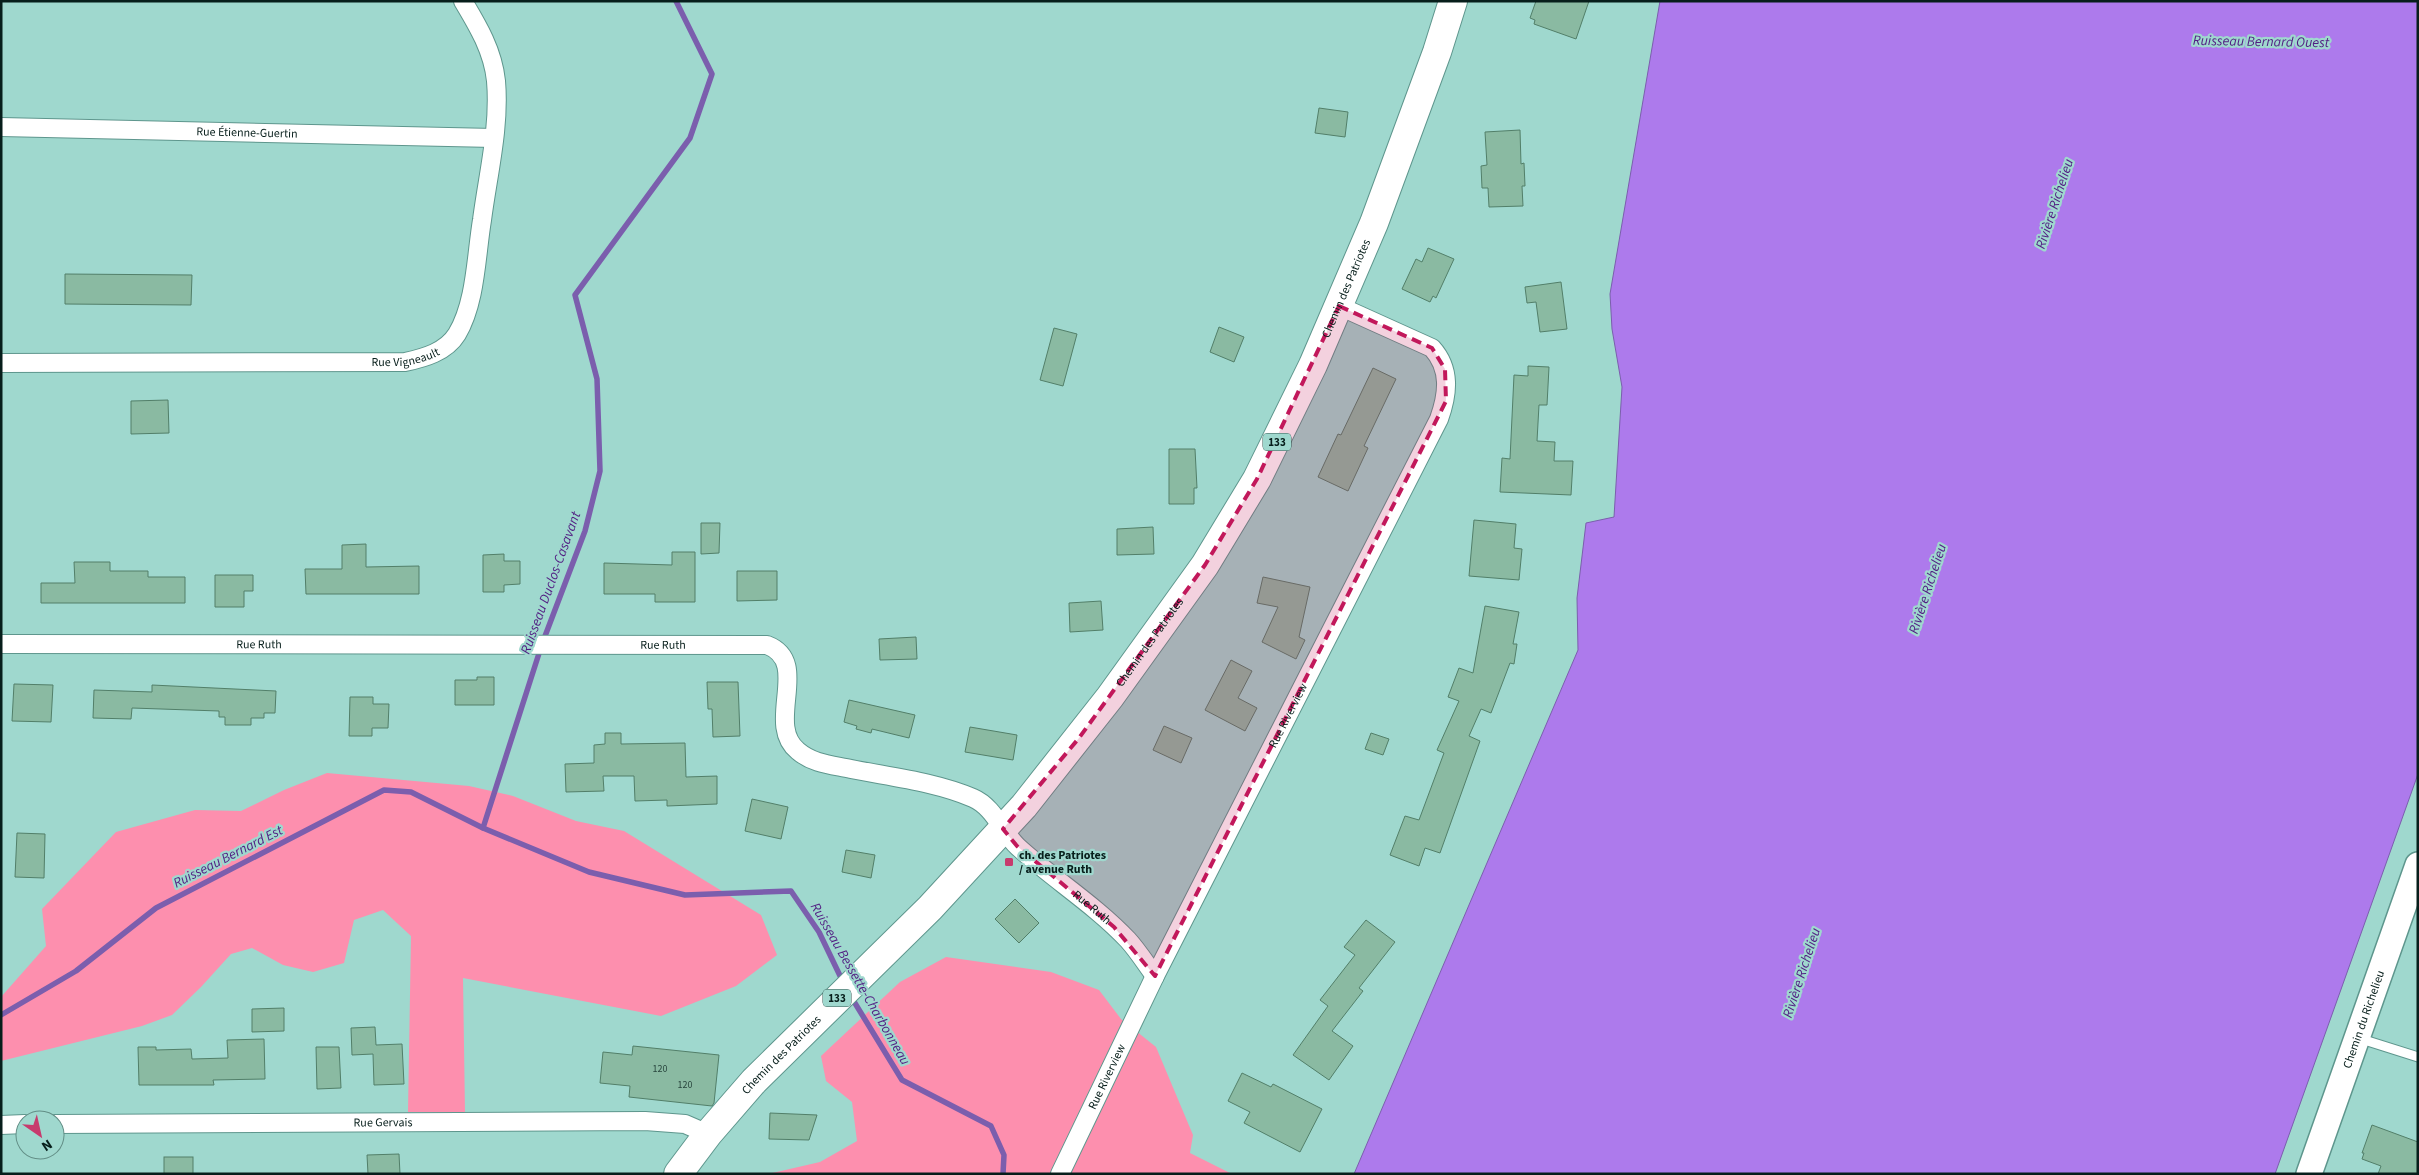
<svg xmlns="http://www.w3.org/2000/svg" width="2419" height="1175" font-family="'Source Sans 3',sans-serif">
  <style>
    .green { fill: #fd8fae }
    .water { fill: #ad7aec; stroke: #7b5ead }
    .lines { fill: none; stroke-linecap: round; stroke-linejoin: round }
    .stream { stroke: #7b5ead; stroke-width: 5.5 }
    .building { fill: #8abaa2; stroke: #527f69 }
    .lane-casing { stroke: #5e968d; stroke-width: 11 }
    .street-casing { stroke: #5e968d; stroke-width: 20 }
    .secondary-casing { stroke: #5e968d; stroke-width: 28 }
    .primary-casing { stroke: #5e968d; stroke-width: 30 }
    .lane { stroke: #fff; stroke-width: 9 }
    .street { stroke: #fff; stroke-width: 18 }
    .secondary { stroke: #fff; stroke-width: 25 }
    .primary { stroke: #fff; stroke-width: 28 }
    .marked { fill: #c2185b; fill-opacity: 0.2; stroke: #c2185b; stroke-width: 4; stroke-dasharray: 10 6; stroke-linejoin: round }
    .poi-dot { fill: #c73b6d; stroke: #9fd8ce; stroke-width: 2 }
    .labels { text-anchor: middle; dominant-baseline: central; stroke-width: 4.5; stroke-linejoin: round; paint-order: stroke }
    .number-label { font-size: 10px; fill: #28453d }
    .shield { fill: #9fd8ce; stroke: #355651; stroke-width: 1 }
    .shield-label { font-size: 11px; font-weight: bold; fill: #071e1b }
    .street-label { font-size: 12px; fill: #071e1b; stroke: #9fd8ce }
    .poi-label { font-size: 12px; font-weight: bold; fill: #071e1b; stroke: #9fd8ce; text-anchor: start }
    .water-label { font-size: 14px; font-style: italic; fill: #511d82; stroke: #9fd8ce }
  </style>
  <rect width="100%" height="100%" fill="#9fd8ce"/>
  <g class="green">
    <path d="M327 773 469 786 513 796 576 821 624 831 761 915 777 955 736 986 661 1016 463 978 465 1113 408 1112 411 936 383 910 354 920 344 963 313 972 283 965 252 948 231 954 201 987 172 1015 142 1026 1 1061V997L46 946 42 909 116 832 195 810 241 811 284 790Z"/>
    <path d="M946 957 1051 972 1099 990 1121 1019 1156 1047 1193 1135 1190 1153 1232 1174H768L820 1162 857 1141 852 1102 826 1081 821 1056 900 982Z"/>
  </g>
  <path class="water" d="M1660 1H2418V774L2275 1174H1354L1578 650 1577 598 1586 523 1614 517 1622 387 1612 329 1610 294Z"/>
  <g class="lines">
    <g class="stream">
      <path d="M483 828 542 644 585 531 600 471 597 379 575 295 690 138 712 74 676 1"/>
      <path d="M850 995 902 1080 991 1126 1004 1155 1003 1174"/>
      <path d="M1 1015 76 971 156 908 384 790 411 792 483 828 589 872 685 895 791 891 819 932 843 982"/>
    </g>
  </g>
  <g class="building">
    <path d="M1536 1H1589L1576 39 1534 24 1535 20 1530 18Z"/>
    <path d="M1319 108 1348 112 1345 137 1315 133Z"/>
    <path d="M1520 130 1521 164 1524 163 1525 186H1522L1523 206 1489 207 1488 188H1482L1481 166 1487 165 1485 132Z"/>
    <path d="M1428 248 1454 259 1436 298 1433 296 1430 302 1402 289 1416 259 1422 262Z"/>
    <path d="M65 274 192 275 191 305 65 304Z"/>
    <path d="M1561 282 1567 329 1540 332 1536 302 1527 303 1525 287Z"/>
    <path d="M1219 327 1244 337 1234 362 1210 352Z"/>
    <path d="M1054 328 1077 334 1063 386 1040 380Z"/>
    <path d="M1528 366 1549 367 1547 405H1539L1537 441 1555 442 1554 461H1573L1571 495 1500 492 1502 458 1510 459 1514 375 1528 376Z"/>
    <path d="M1373 368 1396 379 1364 446 1368 448 1348 491 1318 477 1338 434 1341 435Z"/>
    <path d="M168 400 169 433 131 434V401Z"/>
    <path d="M1169 449H1195L1197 488H1194V504H1169Z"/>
    <path d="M1474 520 1516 524 1514 548 1522 549 1519 580 1469 576Z"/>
    <path d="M701 523H720L719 553 701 554Z"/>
    <path d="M1153 527 1154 554 1117 555V529Z"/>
    <path d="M366 544V567L419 566V594H306L305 569H342V545Z"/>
    <path d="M672 552H695V602H655V594H604V563L672 565Z"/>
    <path d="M504 554V561H520V584L504 585V592H483V555Z"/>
    <path d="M74 562H110V571H148V577H185V603H41V583H75Z"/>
    <path d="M737 571H777V600L737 601Z"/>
    <path d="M215 575H253V591H244V607H215Z"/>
    <path d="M1263 577 1310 587 1299 637 1305 640 1296 659 1262 642 1278 607 1257 603Z"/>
    <path d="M1101 601 1103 630 1070 632 1069 603Z"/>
    <path d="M1485 606 1519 612 1513 644H1517L1514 664 1510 663 1491 713 1481 709 1469 736 1480 741 1440 853 1425 848 1419 866 1390 855 1405 816 1419 820 1444 753 1437 750 1459 701 1448 697 1459 668 1473 673Z"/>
    <path d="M916 637 917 659 880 660 879 639Z"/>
    <path d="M1231 660 1252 671 1238 698 1257 708 1245 731 1205 710Z"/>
    <path d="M477 677H494V705H455V680H477Z"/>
    <path d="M707 682H738L740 736 713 737 712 709H708Z"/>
    <path d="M14 684 53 685 51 722 12 721Z"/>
    <path d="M152 685 276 691 275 713H264V718H251V725H225V717H219V711L132 708 131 719 93 718 94 690 152 692Z"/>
    <path d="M350 697H373V704H389L388 728H372V736H349Z"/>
    <path d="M849 700 915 715 909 738 872 729 871 733 856 729 857 726 844 722Z"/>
    <path d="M1164 726 1192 738 1181 763 1153 750Z"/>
    <path d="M970 727 1017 735 1013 760 965 752Z"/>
    <path d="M605 733H621V744L685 743 686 777 717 776V804L667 806V800L635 801 634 776H603L604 791 566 792 565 764 594 763V745L605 744Z"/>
    <path d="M1371 733 1389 739 1383 755 1365 749Z"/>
    <path d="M752 799 788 807 781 839 745 831Z"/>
    <path d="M17 833 45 834 44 878 15 877Z"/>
    <path d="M846 850 875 855 871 878 842 872Z"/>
    <path d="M1015 899 1039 923 1019 943 995 919Z"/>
    <path d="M1366 920 1395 942 1359 988 1363 991 1332 1031 1353 1046 1329 1080 1293 1055 1328 1006 1320 1000 1355 955 1344 947Z"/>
    <path d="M284 1008V1031L252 1032V1009Z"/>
    <path d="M375 1027 376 1045 402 1044 404 1084 374 1085 373 1054 352 1055 351 1028Z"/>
    <path d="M264 1039 265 1079 213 1080 214 1085H139L138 1047H156V1050L191 1049 192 1059 228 1058 227 1040Z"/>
    <path d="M633 1046 719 1055 714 1103 712 1106 629 1097 630 1086 600 1083 603 1052 632 1055Z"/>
    <path d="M316 1047H339L341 1088 317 1089Z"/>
    <path d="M1242 1073 1271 1087 1273 1084 1322 1109 1300 1152 1244 1123 1250 1112 1228 1101Z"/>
    <path d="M770 1113 817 1115 809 1140 769 1139Z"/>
    <path d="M2372 1125 2418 1142V1174H2378L2381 1166 2362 1159 2364 1153H2362Z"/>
    <path d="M399 1154 400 1174H368L367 1155Z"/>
    <rect x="164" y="1157" width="29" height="17"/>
  </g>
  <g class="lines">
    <g class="lane-casing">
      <path id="lane" d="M2358 1038 2418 1057"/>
    </g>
    <g class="street-casing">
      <g id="street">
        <path id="s1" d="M1 127 494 138"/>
        <path id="s2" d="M1 363 405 362C424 358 446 352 457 334 476 302 476 256 482 220 488 174 500 127 496 81 493 51 478 26 463 1"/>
        <path id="s3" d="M1 644 767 645C812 662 764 724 798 751 813 764 833 765 851 769 891 777 936 782 973 798 994 807 1002 832 1018 847 1053 879 1095 905 1128 940 1138 951 1146 964 1155 976"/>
        <path id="s4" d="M55 1124 645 1121 685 1124 708 1134"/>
        <path d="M1 1125 25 1124"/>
        <path id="s5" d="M1060 1174 1155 976 1439 419C1448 394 1451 369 1432 348L1339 306"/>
      </g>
    </g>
    <g class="secondary-casing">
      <g id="secondary">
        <path id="s6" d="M2309 1174 2418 865"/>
      </g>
    </g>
    <g class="primary-casing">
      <g id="primary">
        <path id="s7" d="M678 1174 708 1134 754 1081 930 908 1024 806 1110 697 1205 565 1257 479 1313 365 1374 223 1437 52 1453 1"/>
      </g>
    </g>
    <use href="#lane" class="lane"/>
    <use href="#street" class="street"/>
    <use href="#secondary" class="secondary"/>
    <use href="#primary" class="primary"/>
  </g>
  <path class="marked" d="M1339 306 1432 348 1445 369 1446 401 1155 976 1114 927 1017 846 1003 829 1079 738 1205 565 1257 479Z"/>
  <rect class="poi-dot" x="1004" y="857" width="10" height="10" rx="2.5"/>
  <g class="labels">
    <g class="number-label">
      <text x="660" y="1069">120</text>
      <text x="685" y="1085">120</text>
    </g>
    <g class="shield">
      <rect x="1263" y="433.5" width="28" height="17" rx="4"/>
      <rect x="823" y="989.5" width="28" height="17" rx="4"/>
    </g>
    <g class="shield-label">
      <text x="1277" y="442">133</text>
      <text x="837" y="998">133</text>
    </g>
    <g class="street-label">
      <text stroke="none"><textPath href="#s1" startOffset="246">Rue Étienne-Guertin</textPath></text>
      <text stroke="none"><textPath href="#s7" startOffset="1118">Chemin des Patriotes</textPath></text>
      <text stroke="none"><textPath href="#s2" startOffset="405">Rue Vigneault</textPath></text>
      <text stroke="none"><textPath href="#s7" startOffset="712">Chemin des Patriotes</textPath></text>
      <text stroke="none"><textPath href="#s3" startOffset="258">Rue Ruth</textPath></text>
      <text stroke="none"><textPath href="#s3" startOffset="662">Rue Ruth</textPath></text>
      <text stroke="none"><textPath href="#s5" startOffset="512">Rue Riverview</textPath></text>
      <text stroke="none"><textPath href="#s3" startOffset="1230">Rue Ruth</textPath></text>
      <text stroke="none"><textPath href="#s6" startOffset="164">Chemin du Richelieu</textPath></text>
      <text stroke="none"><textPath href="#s7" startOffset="158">Chemin des Patriotes</textPath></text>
      <text stroke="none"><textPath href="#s5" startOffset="108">Rue Riverview</textPath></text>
      <text stroke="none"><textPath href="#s4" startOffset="328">Rue Gervais</textPath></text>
    </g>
    <g class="poi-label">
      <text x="1019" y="855">ch. des Patriotes<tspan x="1019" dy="14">/ avenue Ruth</tspan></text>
    </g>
    <g class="water-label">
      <text transform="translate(2261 42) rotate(1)">Ruisseau Bernard Ouest</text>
      <text transform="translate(2055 204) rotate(-72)">Rivière Richelieu</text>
      <text transform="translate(551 583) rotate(-70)">Ruisseau Duclos-Casavant</text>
      <text transform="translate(1928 589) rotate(-72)">Rivière Richelieu</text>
      <text transform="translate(228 857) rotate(-27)">Ruisseau Bernard Est</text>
      <text transform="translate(1802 973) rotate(-72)">Rivière Richelieu</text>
      <text transform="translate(860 984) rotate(60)">Ruisseau Bessette-Charbonneau</text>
    </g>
  </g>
  <rect width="2419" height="1175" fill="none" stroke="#071e1b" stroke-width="5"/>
  <g transform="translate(40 1135) rotate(146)"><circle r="24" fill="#9fd8ce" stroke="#628e86"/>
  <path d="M0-4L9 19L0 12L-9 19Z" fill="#c73b6d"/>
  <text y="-8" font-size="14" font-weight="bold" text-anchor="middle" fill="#071e1b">N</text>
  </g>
</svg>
